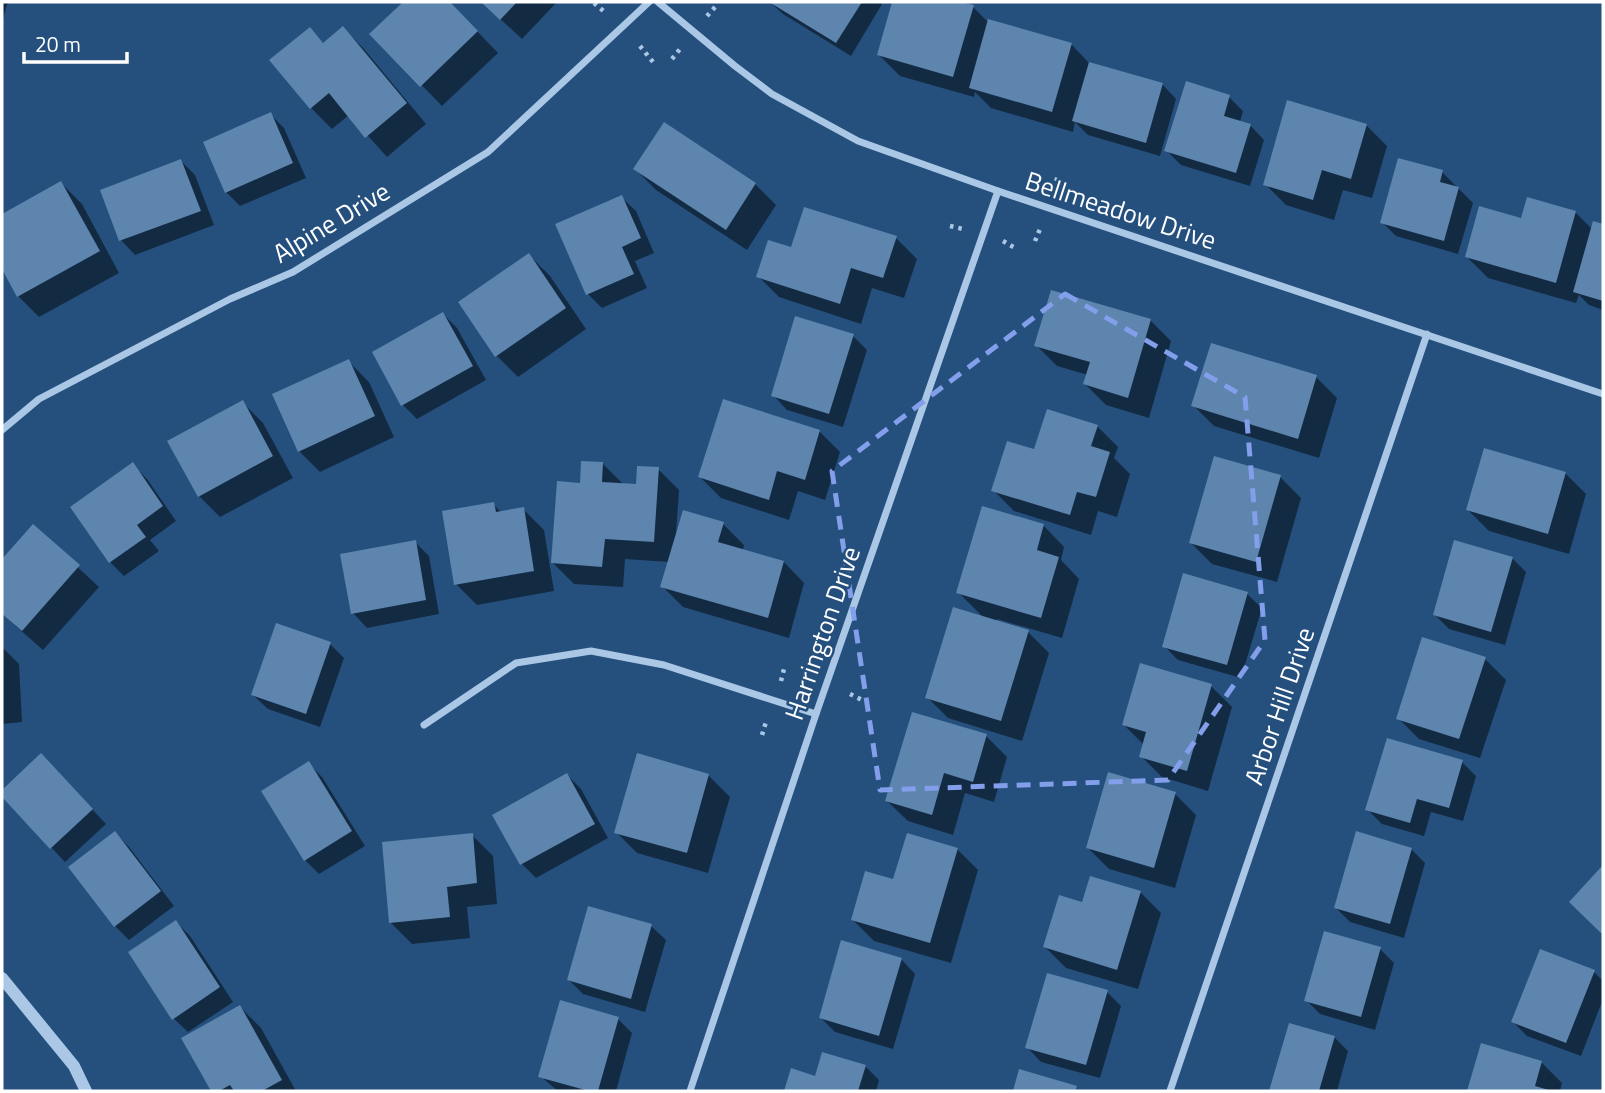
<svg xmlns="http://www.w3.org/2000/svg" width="1605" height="1093" font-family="'Titillium Web',sans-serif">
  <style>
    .shadow { fill: #0007 }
    .building { fill: #5d85ae }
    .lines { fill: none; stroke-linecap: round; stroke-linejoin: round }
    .path { stroke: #aac8e5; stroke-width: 4.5; stroke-dasharray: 3.5 5; stroke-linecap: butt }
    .minor { stroke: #aac8e5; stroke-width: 7 }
    .tertiary { stroke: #aac8e5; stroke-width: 12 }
    .marked { fill: none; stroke: #839eea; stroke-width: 5; stroke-dasharray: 14 9; stroke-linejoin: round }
    .labels { text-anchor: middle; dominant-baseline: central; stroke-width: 5; stroke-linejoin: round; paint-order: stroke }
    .street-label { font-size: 26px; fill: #fff; stroke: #25507e }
  </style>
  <rect width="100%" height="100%" fill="#25507e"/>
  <g class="shadow">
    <path d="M2 2H8L2 22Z"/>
    <path d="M405 2H449L498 53 442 106 372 34Z"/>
    <path d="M482 2H557L522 39Z"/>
    <path d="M770 2H880L882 4 851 56 783 14Z"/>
    <path d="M894 2H955L973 7 989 23 1071 44 1090 64 1162 84 1176 99 1160 156 1088 135 1075 122 1073 132 991 108 975 92 974 97 900 76 879 55Z"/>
    <path d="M343 28 364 49 426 124 387 157 349 115 332 129 311 108 310 29 324 44Z"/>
    <path d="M1229 97 1243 111 1240 122 1250 125 1264 140 1250 186 1181 165 1166 150Z"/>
    <path d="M270 114 284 128 306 178 240 206 226 192Z"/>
    <path d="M664 124 755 184 776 205 747 250 656 190 635 169Z"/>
    <path d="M1366 125 1387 146 1372 198 1343 190 1334 220 1286 205 1265 184Z"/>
    <path d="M181 161 195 175 214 225 135 255 121 240Z"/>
    <path d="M1442 172 1473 203 1458 254 1396 236 1382 222Z"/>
    <path d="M61 183 82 204 119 273 39 317 18 296 2 265V216Z"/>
    <path d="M621 197 636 211 654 253 635 261 647 288 602 308 588 294Z"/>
    <path d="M1575 212 1592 229 1594 223 1603 225V310L1589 305 1579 295 1576 303 1488 278 1467 257 1522 220Z"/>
    <path d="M896 238 917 259 904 298 872 288 861 324 779 297 758 276 792 249Z"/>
    <path d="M529 255 550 276 586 329 518 377 497 356 460 303Z"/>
    <path d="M443 314 457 328 486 380 417 419 403 405Z"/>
    <path d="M1150 320 1171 341 1149 418 1106 405 1085 384 1088 375 1057 366 1036 345Z"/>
    <path d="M853 336 867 350 843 427 787 410 773 395Z"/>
    <path d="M348 361 369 382 394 437 320 472 299 451Z"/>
    <path d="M1316 377 1337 398 1319 458 1214 426 1193 405Z"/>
    <path d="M242 402 263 423 293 478 220 517 199 496Z"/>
    <path d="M1097 426 1118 447 1114 458 1130 474 1117 517 1098 511 1091 535 1014 511 993 490 1035 451Z"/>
    <path d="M819 431 840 452 825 500 798 491 789 520 721 498 700 477Z"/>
    <path d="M603 464 624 485 638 486 658 469 679 490 676 534 723 524 744 545 743 550 784 562 804 583 789 638 683 607 662 586 669 562 625 559 623 587 574 584 553 563 581 485Z"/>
    <path d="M133 465 147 479 176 521 150 540 159 551 124 576 110 562Z"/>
    <path d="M1565 473 1586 494 1569 554 1489 531 1468 510Z"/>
    <path d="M1280 477 1301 498 1277 582 1212 564 1191 543Z"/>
    <path d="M493 504 502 513 523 509 544 530 554 591 477 605 456 584Z"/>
    <path d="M33 526 99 587 43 650 2 614V562Z"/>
    <path d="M1044 526 1064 547 1061 560 1079 579 1062 638 997 619 996 622 1028 632 1049 653 1022 741 948 718 927 697 984 618 958 592Z"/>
    <path d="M415 542 429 556 439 614 367 628 353 613Z"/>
    <path d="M1512 558 1526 572 1505 645 1449 629 1435 615Z"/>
    <path d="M1247 594 1262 608 1241 678 1178 660 1164 646Z"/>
    <path d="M330 644 344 658 320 727 268 709 253 695Z"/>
    <path d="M2 647 19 664 22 722 2 724Z"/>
    <path d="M1485 659 1506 680 1480 758 1419 739 1398 718Z"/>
    <path d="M1211 686 1232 707 1208 791 1162 777 1141 756 1144 745 1124 725Z"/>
    <path d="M986 736 1007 757 994 802 965 793 953 835 908 821 887 801Z"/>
    <path d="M41 755 106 824 65 862 2 795Z"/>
    <path d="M638 756 709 776 730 797 708 873 637 853 616 832Z"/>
    <path d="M1462 762 1476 776 1463 821 1431 812 1424 836 1382 824 1367 809Z"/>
    <path d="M308 763 322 777 365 846 319 874 305 860Z"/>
    <path d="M567 775 581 789 608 838 536 878 522 864 495 815Z"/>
    <path d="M1175 794 1196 815 1175 888 1109 869 1088 848Z"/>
    <path d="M115 833 129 847 174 906 129 940 115 926Z"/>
    <path d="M472 835 493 856 497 904 467 907 470 938 412 944 391 923Z"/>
    <path d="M957 849 978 870 951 963 874 941 853 920 895 882Z"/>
    <path d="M1411 849 1425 863 1404 938 1350 922 1336 908Z"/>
    <path d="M1140 892 1161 913 1138 989 1066 968 1045 947Z"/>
    <path d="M176 922 190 936 233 1002 188 1032 173 1018Z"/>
    <path d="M651 926 666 940 645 1012 583 994 569 980Z"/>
    <path d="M1380 949 1394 963 1375 1030 1320 1014 1306 1000Z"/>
    <path d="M901 959 915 974 893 1049 835 1032 821 1018Z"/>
    <path d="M1594 972 1603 981V999L1581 1056 1527 1036 1513 1022Z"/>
    <path d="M1107 992 1121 1006 1100 1078 1041 1062 1027 1047Z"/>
    <path d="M240 1007 261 1028 296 1091H213L184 1038Z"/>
    <path d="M618 1019 632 1033 616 1091H558L540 1076Z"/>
    <path d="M1290 1025 1334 1037 1348 1051 1337 1091H1271Z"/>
    <path d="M1482 1046 1541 1062 1562 1083 1560 1091H1469Z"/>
    <path d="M865 1066 879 1080 876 1091H786L792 1071 816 1078Z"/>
  </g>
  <g class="building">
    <path d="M403 2H450L478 31 420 87 369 34Z"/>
    <path d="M481 2H517L500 20Z"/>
    <path d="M769 2H862L836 43Z"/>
    <path d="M892 2H961L974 5 953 77 877 55Z"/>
    <path d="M988 19 1072 43 1052 112 969 88Z"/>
    <path d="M343 26 407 103 365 138 329 93 310 109 269 60 310 27 323 43Z"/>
    <path d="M1089 62 1163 83 1146 143 1072 121Z"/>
    <path d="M1186 81 1230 95 1224 116 1251 124 1236 173 1164 151Z"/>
    <path d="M1287 100 1367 124 1351 179 1322 170 1313 200 1263 185Z"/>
    <path d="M271 112 293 163 225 193 203 142Z"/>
    <path d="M664 122 756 183 726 230 633 169Z"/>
    <path d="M1398 158 1443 170 1440 182 1459 187 1444 241 1380 223Z"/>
    <path d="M181 159 201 211 119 241 100 190Z"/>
    <path d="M61 181 100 251 17 297 2 269V214Z"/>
    <path d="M622 195 641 238 622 247 634 274 586 295 555 224Z"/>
    <path d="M1527 197 1576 211 1556 283 1465 257 1479 206 1521 218Z"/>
    <path d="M804 207 897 236 883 278 851 268 840 304 756 277 768 240 791 247Z"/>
    <path d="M1593 221 1603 224V301L1573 292Z"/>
    <path d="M529 253 566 308 495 357 458 302Z"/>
    <path d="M1051 290 1151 319 1128 398 1083 384 1090 362 1034 346Z"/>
    <path d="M443 312 473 366 401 406 372 352Z"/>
    <path d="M795 316 854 334 829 414 771 396Z"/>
    <path d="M1211 343 1317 375 1298 439 1191 406Z"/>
    <path d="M349 359 375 416 298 452 272 394Z"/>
    <path d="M723 399 820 430 805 480 777 471 769 500 698 477Z"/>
    <path d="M243 400 273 456 198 497 167 441Z"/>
    <path d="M1047 409 1098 425 1091 446 1110 452 1096 497 1077 492 1070 515 991 491 1007 441 1034 449Z"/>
    <path d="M1484 448 1566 472 1548 534 1466 510Z"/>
    <path d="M1214 456 1281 475 1256 562 1189 543Z"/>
    <path d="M581 461 603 462 602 482 636 484 637 466 659 467 654 542 605 539 602 567 551 563 557 481 580 483Z"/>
    <path d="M133 462 163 506 137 525 146 537 109 563 70 507Z"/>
    <path d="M494 502 496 512 524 507 534 571 454 585 442 511Z"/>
    <path d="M982 506 1044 524 1037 550 1059 557 1041 618 956 593Z"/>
    <path d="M683 510 724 522 718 542 784 561 768 618 660 587Z"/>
    <path d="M33 524 80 565 22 631 2 614V559Z"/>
    <path d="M416 540 426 600 351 614 340 554Z"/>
    <path d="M1454 540 1513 557 1491 632 1433 615Z"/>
    <path d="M1183 573 1248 592 1227 665 1162 647Z"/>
    <path d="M953 607 1029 630 1001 721 925 698Z"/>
    <path d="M276 623 331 642 306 714 251 695Z"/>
    <path d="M1422 637 1486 657 1459 739 1396 719Z"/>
    <path d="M1140 663 1212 684 1187 771 1139 757 1146 732 1122 725Z"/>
    <path d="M912 712 987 734 973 782 944 773 932 815 885 801Z"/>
    <path d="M1387 738 1463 760 1449 808 1417 799 1410 823 1365 810Z"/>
    <path d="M41 753 93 809 50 849 2 797V790Z"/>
    <path d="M637 753 709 774 687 853 614 833Z"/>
    <path d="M309 761 352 831 304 861 261 791Z"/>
    <path d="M1108 772 1176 792 1154 868 1086 848Z"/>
    <path d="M567 773 595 824 520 865 492 815Z"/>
    <path d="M115 831 161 891 114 927 68 867Z"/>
    <path d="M1356 831 1412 848 1390 924 1334 908Z"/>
    <path d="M473 833 477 883 447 887 450 917 389 923 382 842Z"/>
    <path d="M907 833 958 848 930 943 851 920 865 871 893 879Z"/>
    <path d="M1603 865V935L1569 902Z"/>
    <path d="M1090 876 1141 891 1117 970 1043 947 1059 895 1082 902Z"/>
    <path d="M588 906 652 924 631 999 567 980Z"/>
    <path d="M176 920 220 987 172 1020 128 952Z"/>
    <path d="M1324 931 1381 947 1361 1017 1304 1001Z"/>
    <path d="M841 940 902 958 879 1036 819 1018Z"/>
    <path d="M1540 949 1595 970 1566 1043 1511 1022Z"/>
    <path d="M1047 973 1108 990 1086 1065 1025 1048Z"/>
    <path d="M560 1000 619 1017 598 1091H589L538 1077Z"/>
    <path d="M240 1005 282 1080 262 1091H234L230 1085 219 1091H211L181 1038Z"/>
    <path d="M1289 1023 1335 1036 1319 1091H1269Z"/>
    <path d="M1481 1043 1542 1061 1535 1086 1552 1091H1467Z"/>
    <path d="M822 1052 866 1065 858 1091H784L791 1068 815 1076Z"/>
    <path d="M1019 1069 1077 1086 1075 1091H1013Z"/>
  </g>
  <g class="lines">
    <g class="path">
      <path d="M594 3 607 14"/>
      <path d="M707 16 716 6"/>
      <path d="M640 46 653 62"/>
      <path d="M672 59 680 49"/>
      <path d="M1053 189 1058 176"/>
      <path d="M950 226 963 229"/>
      <path d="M1003 241 1015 248"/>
      <path d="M1035 241 1040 229"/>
      <path d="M781 681 784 669"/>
      <path d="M850 694 862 700"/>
      <path d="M762 735 766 722"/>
    </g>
    <g class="minor">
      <path d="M658 2 735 66 772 94 858 141 998 191 1603 394"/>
      <path d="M2 430 39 399 230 299 293 272 488 152 649 2"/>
      <path d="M424 725 516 663 591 651 664 665 816 714"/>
      <path d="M690 1091 816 714 998 191"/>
      <path d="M1170 1091 1427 334"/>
    </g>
    <path class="tertiary" d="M2 978 74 1066 86 1091"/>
  </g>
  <path class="marked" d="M1065 294 1245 397 1265 640 1168 780 880 790 832 471Z"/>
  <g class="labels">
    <g class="street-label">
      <text transform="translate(1121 210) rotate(18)">Bellmeadow Drive</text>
      <text transform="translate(331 222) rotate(-31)">Alpine Drive</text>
      <text transform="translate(822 633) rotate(-71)">Harrington Drive</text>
      <text transform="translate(1279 706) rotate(-71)">Arbor Hill Drive</text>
    </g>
  </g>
  <rect width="1605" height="1093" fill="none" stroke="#ffffff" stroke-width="7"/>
  <path d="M24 52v10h103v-10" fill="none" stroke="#ffffff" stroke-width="3.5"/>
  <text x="35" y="52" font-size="21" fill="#ffffff" stroke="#25507e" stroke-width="5" paint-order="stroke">20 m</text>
</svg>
